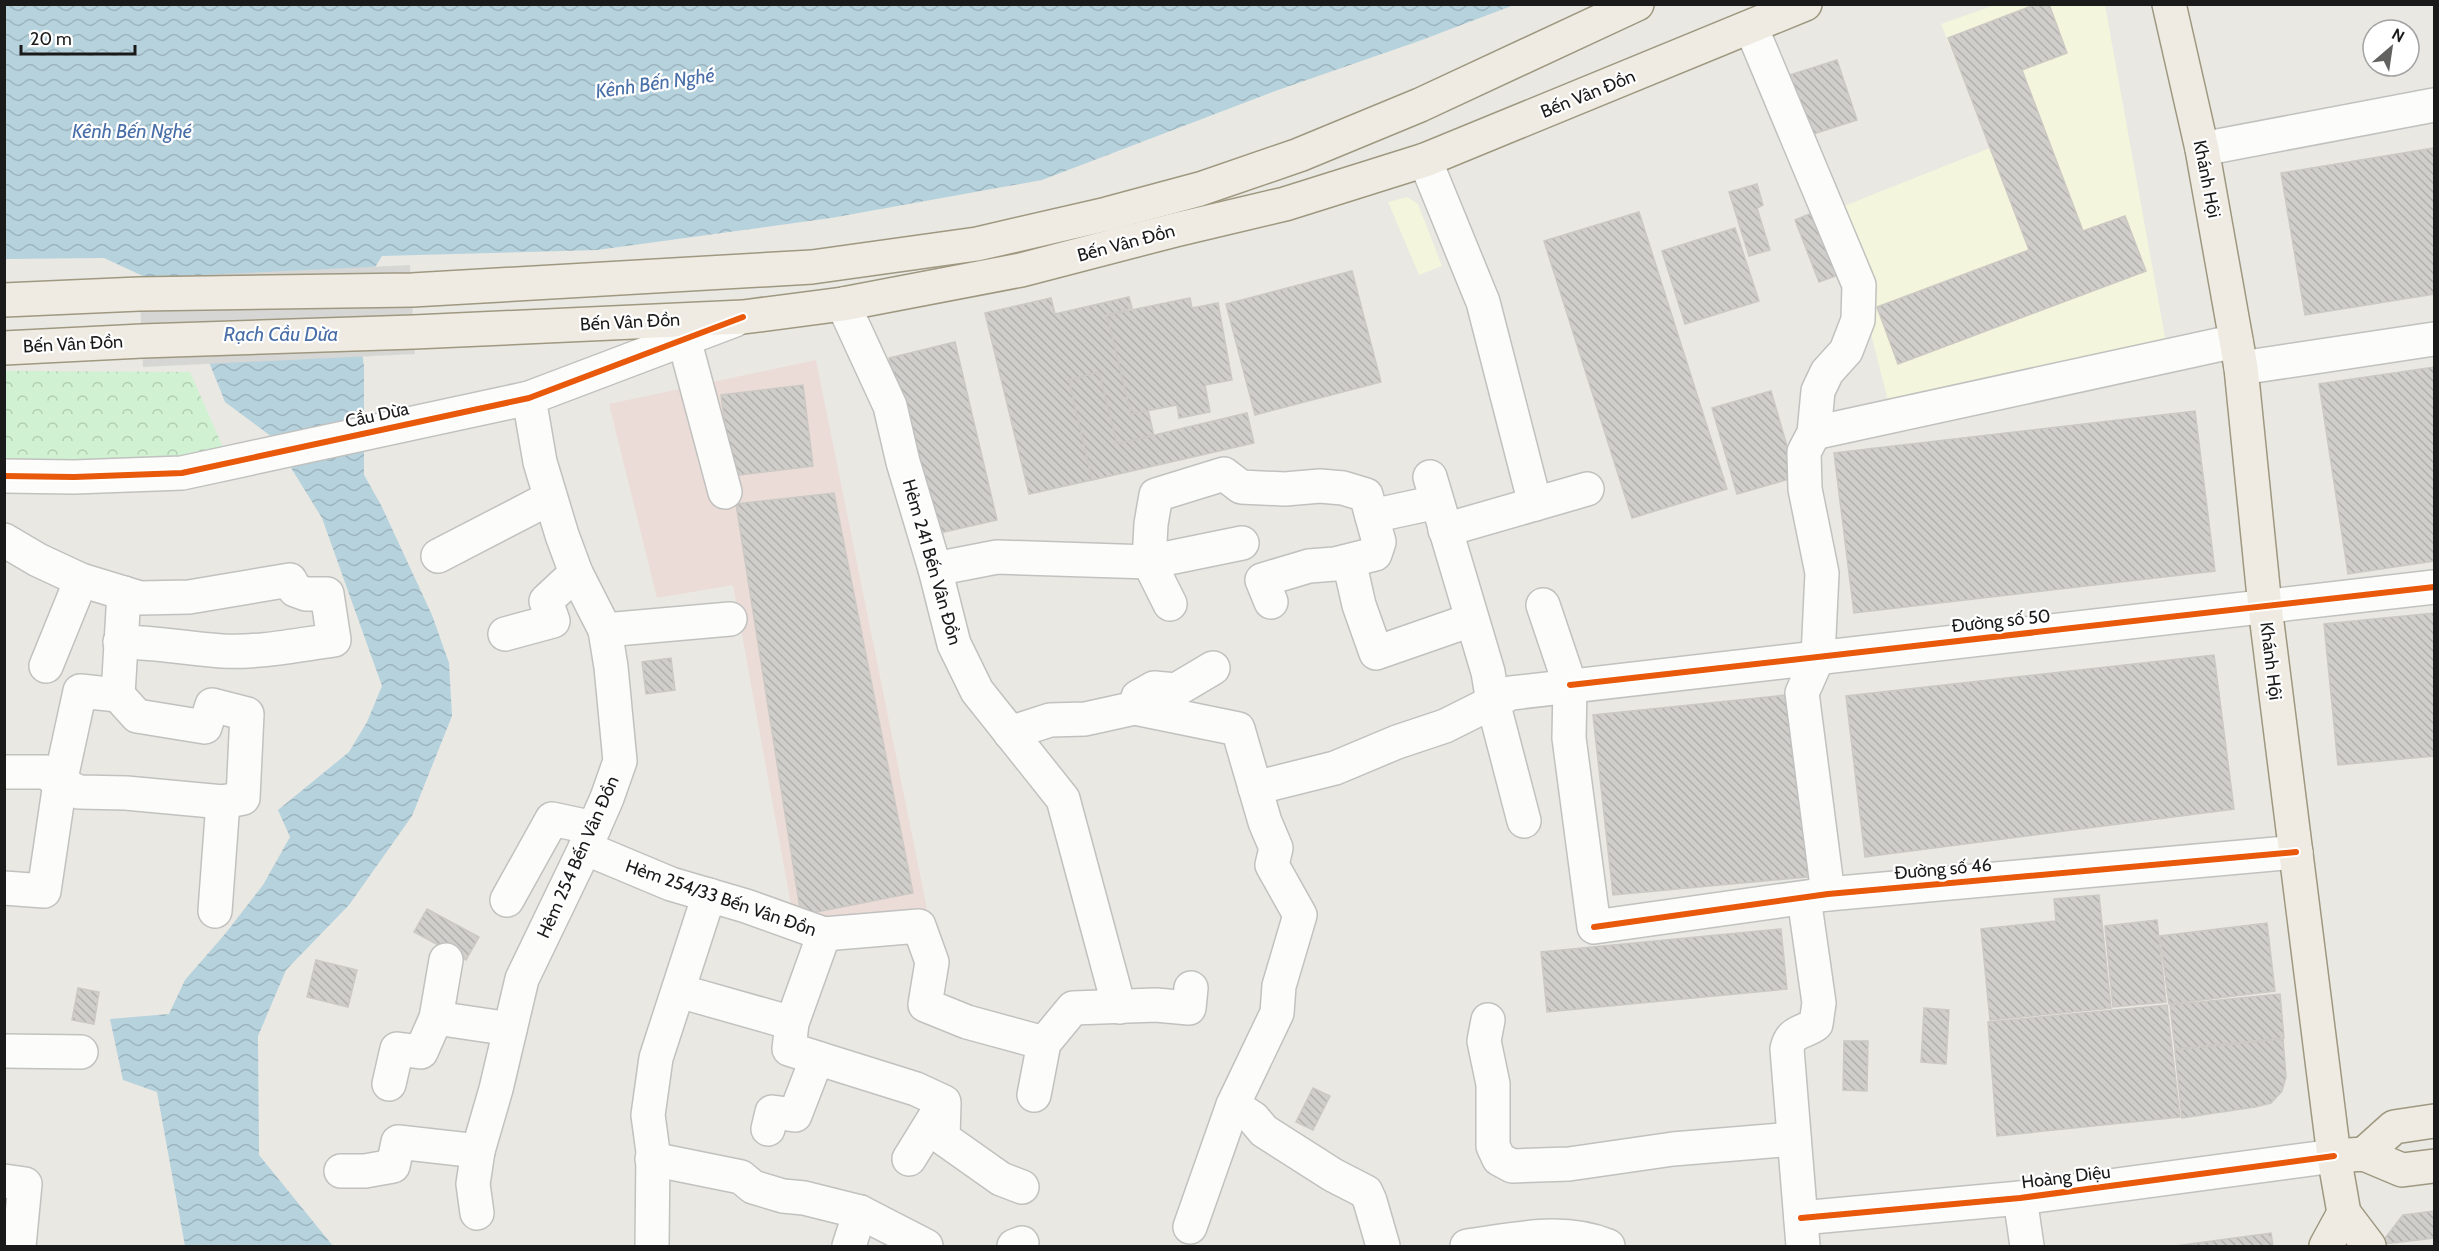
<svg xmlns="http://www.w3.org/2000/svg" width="2439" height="1251" font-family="Cabin,sans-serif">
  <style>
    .commercial { fill: #ecdcd7 }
    .education { fill: #f3f5dc }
    .park { fill: url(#park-crowns) }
    .water { fill: url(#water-waves) }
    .pier { fill: #d6d6d4 }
    .building { fill: url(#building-back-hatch); stroke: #ccc9c4; stroke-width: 1.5 }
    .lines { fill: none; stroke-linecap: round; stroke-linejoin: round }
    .minor-casing { stroke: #c1c1bf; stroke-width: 36 }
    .major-casing { stroke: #9f9880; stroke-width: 36 }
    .minor { stroke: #fcfcfb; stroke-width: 33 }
    .major { stroke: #efebe2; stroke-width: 33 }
    .cycleway-casing { stroke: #fff; stroke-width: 10 }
    .cycleway { stroke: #e8590c; stroke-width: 6 }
    .labels { text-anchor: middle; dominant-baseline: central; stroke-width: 4.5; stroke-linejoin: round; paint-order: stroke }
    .street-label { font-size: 18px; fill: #1a1a1a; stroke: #fff }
    .water-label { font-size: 20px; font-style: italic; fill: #496fa8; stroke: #fff }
  </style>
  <defs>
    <pattern id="park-crowns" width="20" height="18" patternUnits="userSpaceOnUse" patternTransform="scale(1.5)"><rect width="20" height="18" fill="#d0f1d2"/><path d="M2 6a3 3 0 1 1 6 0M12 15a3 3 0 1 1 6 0" fill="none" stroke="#b2ceb4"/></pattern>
    <pattern id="water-waves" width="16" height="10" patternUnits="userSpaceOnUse" patternTransform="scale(1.5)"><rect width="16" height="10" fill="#b6d2dd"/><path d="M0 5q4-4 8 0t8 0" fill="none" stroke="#9cb4bd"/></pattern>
    <pattern id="building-back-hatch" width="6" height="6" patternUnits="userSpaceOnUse" patternTransform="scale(1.5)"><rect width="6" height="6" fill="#cfceca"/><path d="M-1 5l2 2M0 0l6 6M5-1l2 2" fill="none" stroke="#b1b0ad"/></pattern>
  </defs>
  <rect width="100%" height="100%" fill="#e9e8e3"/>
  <path class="commercial" d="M816 360 929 919 798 944 733 585 657 598 609 404Z"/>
  <g class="education">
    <path d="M1995 5H2105L2167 348 1888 401 1839 208 1990 148 1941 24Z"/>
    <path d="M1407 197 1418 204 1442 266 1419 275 1388 202Z"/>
  </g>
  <path class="park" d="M5 371 190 372 225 452 183 465 5 469Z"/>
  <path class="water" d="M4 5H1514L1419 41 1278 90 1042 180 831 218 597 250 382 256 354 301 364 366V475L381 505 432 615 449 663 452 716 412 816 349 905 286 970 258 1036 259 1155 333 1246H185L157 1092 123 1080 110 1019 169 1014 185 980 225 934 263 885 290 837 278 810 349 752 367 722 382 686 322 518 272 437 225 402 182 294 104 258 5 259Z"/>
  <path class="pier" d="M410 265 415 354 143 367 139 278Z"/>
  <g class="building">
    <path d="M2037 4H2049L2067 53 2022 70 2083 231 2125 216 2146 271 1898 364 1877 307 2029 250 1948 38Z"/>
    <path d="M1837 60 1857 120 1810 135 1790 75Z"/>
    <path d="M2434 148V294L2305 315 2281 173Z"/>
    <path d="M1757 184 1763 205 1757 208 1770 250 1749 256 1729 192Z"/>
    <path d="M1817 211 1841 274 1819 282 1795 220Z"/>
    <path d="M1639 212 1727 489 1632 518 1544 241Z"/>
    <path d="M1735 228 1759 301 1685 324 1662 251Z"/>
    <path d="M1352 271 1381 382 1255 415 1226 304Z"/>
    <path d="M1129 297 1132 308 1107 315 1131 414 1148 410 1154 436 1117 444 1099 372 1069 380 1092 480 1029 494 985 313 1051 298 1055 314Z"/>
    <path d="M1190 298 1192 308 1218 303 1232 380 1205 385 1210 412 1179 418 1177 405 1131 414 1107 315Z"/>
    <path d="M955 342 997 520 931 535 889 358Z"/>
    <path d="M2434 367V561L2348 574 2319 384Z"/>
    <path d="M1099 372 1117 444 1247 413 1254 443 1092 480 1069 380Z"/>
    <path d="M803 385 813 466 732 476 721 395Z"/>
    <path d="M1771 391 1796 477 1737 494 1712 408Z"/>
    <path d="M2195 411 2215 571 1854 613 1834 453Z"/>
    <path d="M834 493 913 893 801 915 736 504Z"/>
    <path d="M2434 613V756L2338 765 2324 624Z"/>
    <path d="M2214 655 2234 809 1865 857 1846 696Z"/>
    <path d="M671 658 675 690 646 694 642 662Z"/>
    <path d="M1796 694 1817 876 1613 895 1593 715Z"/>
    <path d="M2099 895 2111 1008 1990 1020 1981 929 2056 921 2054 899Z"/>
    <path d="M427 909 479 937 466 960 414 932Z"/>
    <path d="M2157 920 2166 1002 2113 1007 2105 926Z"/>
    <path d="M2267 923 2275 991 2169 1004 2160 936Z"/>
    <path d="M1781 929 1787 989 1547 1012 1541 952Z"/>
    <path d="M316 960 357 970 348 1007 307 997Z"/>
    <path d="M78 988 99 992 94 1024 72 1020Z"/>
    <path d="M2280 994 2284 1038 2175 1049 2170 1005Z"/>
    <path d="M2167 1005 2180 1117 1997 1136 1988 1022Z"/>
    <path d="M1924 1008 1949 1010 1946 1064 1921 1062Z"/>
    <path d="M2283 1039 2286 1077 2282 1091 2271 1103 2255 1107 2182 1118 2175 1050Z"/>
    <path d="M1844 1041H1868L1867 1091 1843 1090Z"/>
    <path d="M1313 1088 1330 1096 1313 1130 1296 1122Z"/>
    <path d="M2434 1211V1238L2384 1244 2383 1241 2403 1215Z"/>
    <path d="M2271 1233 2273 1246H2175Z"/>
  </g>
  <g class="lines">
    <g class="minor-casing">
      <g id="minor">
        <path d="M1751 27 1859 285 1858 320 1846 351 1827 372 1818 391 1814 433 1804 452 1805 489 1822 573 1818 657 1802 693 1828 894"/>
        <path d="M2202 149 2434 105"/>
        <path d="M1425 160 1483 302 1535 504"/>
        <path d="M843 304 890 406 903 462 935 569 954 644 977 691 1063 799 1119 1007"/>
        <path d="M684 339 725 492"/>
        <path d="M2241 368 2434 339"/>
        <path d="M1814 433 2236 341"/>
        <path d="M4 476 74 477 182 473 529 398 735 320"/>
        <path d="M1430 477 1488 672 1493 702 1524 821"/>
        <path d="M1372 516 1437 502"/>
        <path d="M1445 530 1587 489"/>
        <path d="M4 540 38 560 81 580 140 598 189 597 290 580 295 590 306 594H327L334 640C297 645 259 653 222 651 187 649 156 642 120 642"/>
        <path d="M438 556 550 498"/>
        <path d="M1349 561 1359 605 1376 653 1471 620"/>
        <path d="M935 569 997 557 1149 562 1242 543"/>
        <path d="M1170 604 1149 562 1151 524 1156 495 1224 474 1241 487 1285 489 1320 486 1343 488 1366 495 1379 542 1375 554 1335 564 1309 566 1262 580 1271 602"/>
        <path d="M1543 605 1570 685 1569 738 1594 927 1828 894 2296 852"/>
        <path d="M605 630 730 619"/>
        <path d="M505 634 553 621 546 601 576 573"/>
        <path d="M46 666 81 580"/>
        <path d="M1135 708 1138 697 1154 688 1176 690 1213 668"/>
        <path d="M1010 733 1050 720 1085 719 1135 708 1238 729 1265 822 1276 848 1272 865 1300 915 1279 986 1277 1013 1233 1105 1190 1227"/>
        <path d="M4 772H46L60 783 79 792 126 793 223 802 243 798 247 714 212 705 205 727 137 716 118 695"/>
        <path d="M1255 788 1335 768 1397 742 1445 726 1511 693 2434 587"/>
        <path d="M585 848 671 884 746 906 824 934 792 1023 789 1049 817 1058 795 1115 772 1112 768 1129"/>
        <path d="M4 888 44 891 60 783 80 691 118 695 124 593"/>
        <path d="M507 900 552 819 594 828"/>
        <path d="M215 911 223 802"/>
        <path d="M824 934 919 926 932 962 925 1005 967 1022 1044 1043"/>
        <path d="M679 991 792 1023"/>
        <path d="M436 1018 510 1029"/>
        <path d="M1488 1020 1484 1041 1493 1084V1146L1499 1159 1512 1166 1569 1164 1673 1149 1794 1139"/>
        <path d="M4 1051 81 1052"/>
        <path d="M817 1058 916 1089 944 1102 943 1138 1001 1179 1022 1187"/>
        <path d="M389 1084 397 1049 421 1052 436 1018 446 960"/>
        <path d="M1034 1095 1044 1043 1073 1008 1156 1005 1189 1008 1191 988"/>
        <path d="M1233 1105 1253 1118 1264 1131 1333 1175 1366 1192 1370 1201 1383 1246"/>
        <path d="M652 1159 741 1177 753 1187 783 1196 804 1198 860 1212 926 1246"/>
        <path d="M909 1159 943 1104"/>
        <path d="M341 1171H365L393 1166 398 1142 478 1151"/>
        <path d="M4 1181 25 1184 19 1246"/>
        <path d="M2020 1198 2027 1246"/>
        <path d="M477 1213 473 1184 478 1151 496 1089 522 979 585 848 607 798 620 761 611 667 605 630 576 573 562 535 540 462 529 398"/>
        <path d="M1801 1218 2020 1198 2334 1156"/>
        <path d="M652 1246 653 1152 648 1115 656 1058 709 895"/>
        <path d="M849 1246 860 1212"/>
        <path d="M1014 1246 1022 1243"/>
        <path d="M1467 1246C1514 1240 1562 1227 1608 1246"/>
        <path d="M1803 1246 1787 1049C1791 1030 1802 1034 1816 1024L1819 1003 1804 898"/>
      </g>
    </g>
    <g class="major-casing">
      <g id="major">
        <path d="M2169 4 2202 149 2241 368 2265 607 2334 1156 2344 1213 2369 1246"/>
        <path d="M4 300 139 294 412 290 812 267 977 244 1107 214 1200 189 1299 155 1420 105 1637 4"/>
        <path d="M4 348 142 341 414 332 743 317 843 304 1021 270 1175 230 1285 204 1425 160 1805 4"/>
        <path d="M2364 1154 2394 1127 2434 1121"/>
        <path d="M2334 1156 2364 1154 2402 1170 2434 1166"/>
        <path d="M2326 1246 2344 1213"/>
      </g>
    </g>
    <use href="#minor" class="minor"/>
    <use href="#major" class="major"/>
    <g class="cycleway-casing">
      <g id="cycleway">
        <path d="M4 476 74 477 182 473 529 398 743 317"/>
        <path d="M1570 685 2434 587"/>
        <path d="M1594 927 1828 894 2296 852"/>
        <path d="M1801 1218 2020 1198 2334 1156"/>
      </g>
    </g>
    <use href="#cycleway" class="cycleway"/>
  </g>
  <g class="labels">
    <g class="street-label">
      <text transform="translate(1588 94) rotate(-22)">Bến Vân Đồn</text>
      <text transform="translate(2207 179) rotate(79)">Khánh Hội</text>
      <text transform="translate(1126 243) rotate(-15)">Bến Vân Đồn</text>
      <text transform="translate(630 322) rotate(-3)">Bến Vân Đồn</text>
      <text transform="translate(73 344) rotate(-3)">Bến Vân Đồn</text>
      <text transform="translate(377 415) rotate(-12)">Cầu Dừa</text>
      <text transform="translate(932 562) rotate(74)">Hẻm 241 Bến Vân Đồn</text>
      <text transform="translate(2001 621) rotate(-6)">Đường số 50</text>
      <text transform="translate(2271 661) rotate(83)">Khánh Hội</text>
      <text transform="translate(578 857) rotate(-66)">Hẻm 254 Bến Vân Đồn</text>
      <text transform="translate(1943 869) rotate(-5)">Đường số 46</text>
      <text transform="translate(721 898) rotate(19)">Hẻm 254/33 Bến Vân Đồn</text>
      <text transform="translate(2066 1177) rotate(-7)">Hoàng Diệu</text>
    </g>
    <g class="water-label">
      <text transform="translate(655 83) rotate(-8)">Kênh Bến Nghé</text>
      <text x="132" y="131">Kênh Bến Nghé</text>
      <text x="281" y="334">Rạch Cầu Dừa</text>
    </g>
  </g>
  <rect width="2439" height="1251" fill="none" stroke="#1a1a1a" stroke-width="12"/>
  <g transform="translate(2391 48) rotate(29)"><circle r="28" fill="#ffffff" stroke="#a3a3a3" stroke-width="1.5"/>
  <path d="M0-4.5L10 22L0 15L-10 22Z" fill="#626260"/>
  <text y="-9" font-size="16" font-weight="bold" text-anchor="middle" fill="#1a1a1a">N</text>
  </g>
  <path d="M21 45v9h114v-9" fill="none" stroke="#1a1a1a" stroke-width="3"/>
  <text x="30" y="45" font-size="18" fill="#1a1a1a" stroke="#ffffff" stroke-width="4.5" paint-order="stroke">20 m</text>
</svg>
